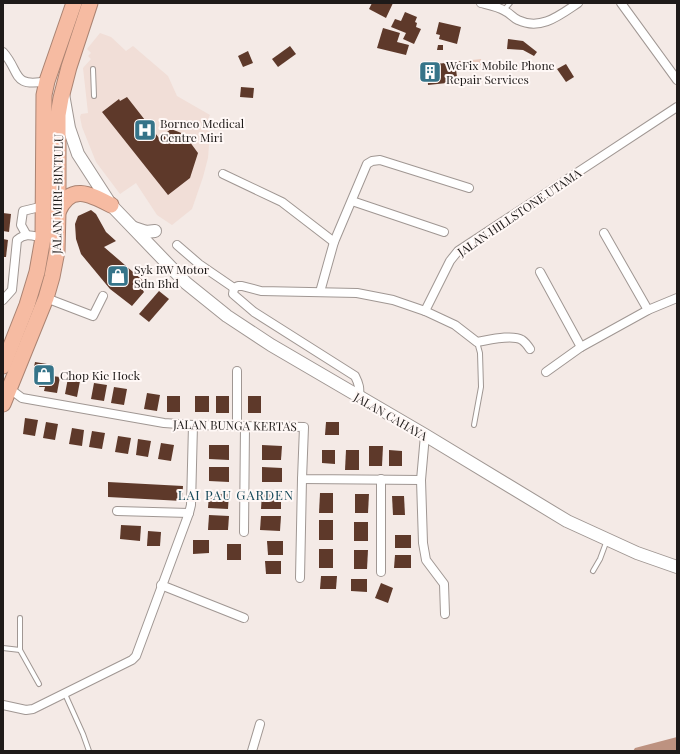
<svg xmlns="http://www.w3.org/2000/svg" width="680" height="754" font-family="'Playfair Display',serif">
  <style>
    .built { fill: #f1ded7 }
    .green { fill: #eccdc0 }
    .water { fill: #bd9280 }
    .building { fill: #5e392a }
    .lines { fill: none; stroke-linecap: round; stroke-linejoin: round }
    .lane-casing { stroke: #a09793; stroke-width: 6 }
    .street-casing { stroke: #a09793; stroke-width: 10 }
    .secondary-casing { stroke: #a09793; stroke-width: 14 }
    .highway-casing { stroke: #aa8372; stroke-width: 17 }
    .lane { stroke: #fff; stroke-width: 4 }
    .street { stroke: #fff; stroke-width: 8 }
    .secondary { stroke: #fff; stroke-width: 12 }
    .highway { stroke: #f6bba2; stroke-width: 15 }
    .labels { text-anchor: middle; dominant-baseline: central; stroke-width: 4; stroke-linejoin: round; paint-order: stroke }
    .poi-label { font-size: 12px; fill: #1e1a19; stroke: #fff8f6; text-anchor: start }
    .street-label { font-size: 12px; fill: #1e1a19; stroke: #fff8f6 }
    .neighbourhood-label { font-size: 13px; letter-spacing: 1px; fill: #144758; stroke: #fff8f6 }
  </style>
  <rect width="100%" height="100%" fill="#f4eae6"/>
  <path class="built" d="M100 33 111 37 126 51 133 46 168 76 177 96 210 115 204 128 210 132 208 158 203 177 192 209 172 225 157 215 136 183 120 194 96 162 82 127 80 117 81 114 88 113 83 68 91 59 88 56 91 53 87 49Z"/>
  <path class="green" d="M481 59 482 65 464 67 463 61Z"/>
  <path class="water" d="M677 737V751H633L635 748Z"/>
  <g class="building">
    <path d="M372 3H393L386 18 369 9Z"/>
    <path d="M405 12 417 17 415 22 417 23 416 27 421 29 414 44 403 39 406 33 391 27 395 19 401 21Z"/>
    <path d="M439 22 461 27 457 44 439 39 440 35 436 34Z"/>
    <path d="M383 28 400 33 397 42 409 45 406 55 377 48Z"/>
    <path d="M508 39 523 41 537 52 534 56 523 50 507 49Z"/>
    <path d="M438 45H443V50H437Z"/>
    <path d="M290 46 296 54 278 67 272 59Z"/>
    <path d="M248 51 253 63 243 67 238 56Z"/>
    <path d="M463 61V68L456 69 457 77 447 78V83L428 85 427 65Z"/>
    <path d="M566 64 574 77 566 82 557 69Z"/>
    <path d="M241 87 254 88 253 98 240 97Z"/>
    <path d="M127 97 159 138 171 129 184 134 198 153 190 178 168 195 102 112 119 99 120 101Z"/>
    <path d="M91 210 96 214 106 232 116 241 104 247 147 284 142 289 144 292 132 306 110 289 81 254 76 239 75 224 78 216Z"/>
    <path d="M3 213 11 214 9 232 3 231Z"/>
    <path d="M3 239 8 240 6 257H3Z"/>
    <path d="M159 291 169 299 149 322 139 314Z"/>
    <path d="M35 362 53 365 52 376 60 377 57 393 44 391 45 387H39L42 374 33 372Z"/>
    <path d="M68 378 80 381 77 397 65 394Z"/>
    <path d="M94 383 107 385 104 401 91 399Z"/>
    <path d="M114 387 127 389 124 405 111 403Z"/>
    <path d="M147 393 160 395 157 411 144 409Z"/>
    <rect x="167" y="396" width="13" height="16"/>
    <rect x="195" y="396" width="14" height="16"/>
    <rect x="216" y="396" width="13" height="17"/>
    <rect x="248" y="396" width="13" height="17"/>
    <path d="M25 418 38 420 35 436 23 434Z"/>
    <path d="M46 422 58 424 55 440 43 438Z"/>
    <path d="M326 422H339V435H325Z"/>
    <path d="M72 428 84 430 82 446 69 444Z"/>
    <path d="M92 431 105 433 102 449 89 447Z"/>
    <path d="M118 436 131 438 128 454 115 452Z"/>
    <path d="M138 439 151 441 148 457 136 455Z"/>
    <path d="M161 443 174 445 171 461 158 459Z"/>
    <path d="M209 445H229V460L209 459Z"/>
    <path d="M262 445 282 446 281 460H262Z"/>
    <path d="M369 446H383L382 466H369Z"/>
    <path d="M322 450H335V464L322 463Z"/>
    <path d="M346 450H359V470H345Z"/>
    <path d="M389 450 402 451V466H389Z"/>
    <path d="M209 467H229V482L209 481Z"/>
    <path d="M262 467 282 468V482H262Z"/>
    <path d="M108 482 183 486 182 501 108 497Z"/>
    <path d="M320 493H333V513H319Z"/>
    <path d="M209 494H229L228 509 208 508Z"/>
    <path d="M262 494 281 495V509H261Z"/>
    <path d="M355 494H369L368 513H355Z"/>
    <path d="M392 496H404L405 515H393Z"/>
    <path d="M209 515 229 516 228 530H208Z"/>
    <path d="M261 516H281L280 531 260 530Z"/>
    <rect x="319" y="520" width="14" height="20"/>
    <rect x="354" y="522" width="14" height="19"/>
    <path d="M121 525 141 526 140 541 120 539Z"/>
    <path d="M148 531 161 532 160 546H147Z"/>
    <rect x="395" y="535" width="16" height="13"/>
    <path d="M193 540H209V553L193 554Z"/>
    <path d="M267 541H283V555H268Z"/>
    <rect x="227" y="544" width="14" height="16"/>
    <rect x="319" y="549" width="14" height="19"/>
    <path d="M354 550H368L367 569H354Z"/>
    <path d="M395 555H411V568H394Z"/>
    <path d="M265 561H281V574H266Z"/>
    <path d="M321 576H337L336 589H320Z"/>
    <path d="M351 579H367V592L351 591Z"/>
    <path d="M381 583 393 588 388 603 375 598Z"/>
  </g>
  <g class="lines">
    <g class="lane-casing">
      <g id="lane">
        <path d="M504 10 510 3"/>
        <path d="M93 69 94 96"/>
        <path d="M474 425 481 387 480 353 477 342"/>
        <path d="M593 571 600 559 607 540"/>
        <path d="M3 648 20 650V618"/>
        <path d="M20 650 39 684"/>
        <path d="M65 694 83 734 89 751"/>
      </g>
    </g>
    <g class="street-casing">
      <g id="street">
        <path d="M481 3C489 5 499 7 505 11 510 13 513 18 518 20 541 31 560 15 578 3"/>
        <path d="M621 3 677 80"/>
        <path d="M3 52C21 72 11 88 47 81"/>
        <path d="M223 174 282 202 334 242"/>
        <path d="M352 201 444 232"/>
        <path d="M604 233 648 310"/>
        <path d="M26 234 21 225 23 211 44 206"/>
        <path d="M177 245 199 264 234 288"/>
        <path d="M540 272 581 347"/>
        <path d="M234 288 238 286H242L261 291 357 293 393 300 425 311 455 325 477 342C489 340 512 334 522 340 525 342 528 346 530 349"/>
        <path d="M234 288 233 294 254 312 355 376C359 384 360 388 359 397"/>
        <path d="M320 292 334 242 367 164 372 161 380 160 469 188"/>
        <path d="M46 298 93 316 103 296"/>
        <path d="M3 300 12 290 17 240C26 232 33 236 43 238"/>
        <path d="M425 311 450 261 458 251 677 107"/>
        <path d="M237 371V425"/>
        <path d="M546 372 581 347 648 310 677 298"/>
        <path d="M11 385 14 392 22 398 164 423 193 425 304 427 302 479 421 480"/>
        <path d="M425 435 421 480 423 543 426 560 444 584 445 614"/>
        <path d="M381 479V572"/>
        <path d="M117 511 189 513"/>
        <path d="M244 532 245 426"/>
        <path d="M300 578 302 479"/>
        <path d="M161 585 244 618"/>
        <path d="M3 705 26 710 33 709 132 660 136 656 189 513 191 505 193 425"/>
        <path d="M252 751 260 724"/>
      </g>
    </g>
    <g class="secondary-casing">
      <g id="secondary">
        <path d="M63 94 69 128 78 154 111 205 186 283 227 316 271 345 425 435 567 521 637 553 677 567"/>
        <path d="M134 228 146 232 155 231"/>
      </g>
    </g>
    <g class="highway-casing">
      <g id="highway">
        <path d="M58 212C70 183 90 194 111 205"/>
        <path d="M3 366 27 305 37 272 43 238 44 95 47 81 74 3"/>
        <path d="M3 404 46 298 52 277 57 251 58 212V115L61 98 69 67 90 3"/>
      </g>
    </g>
    <use href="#lane" class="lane"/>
    <use href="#street" class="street"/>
    <use href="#secondary" class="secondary"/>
    <use href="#highway" class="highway"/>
  </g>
  <defs>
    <g id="building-square" transform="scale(1.15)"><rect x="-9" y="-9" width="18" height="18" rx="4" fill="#367489" stroke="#fff8f6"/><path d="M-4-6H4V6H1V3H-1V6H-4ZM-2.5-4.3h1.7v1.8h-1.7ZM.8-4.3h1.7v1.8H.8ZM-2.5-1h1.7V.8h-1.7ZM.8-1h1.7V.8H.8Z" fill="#fff"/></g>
    <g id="hospital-square" transform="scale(1.15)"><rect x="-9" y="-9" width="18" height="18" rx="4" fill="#367489" stroke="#fff8f6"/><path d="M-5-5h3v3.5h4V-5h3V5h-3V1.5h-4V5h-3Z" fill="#fff"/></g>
    <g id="shop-square" transform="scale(1.15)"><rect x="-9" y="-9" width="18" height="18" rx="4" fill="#367489" stroke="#fff8f6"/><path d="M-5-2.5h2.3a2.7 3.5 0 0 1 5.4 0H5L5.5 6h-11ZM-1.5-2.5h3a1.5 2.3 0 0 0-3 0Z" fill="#fff"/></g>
  </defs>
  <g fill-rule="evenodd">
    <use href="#building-square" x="430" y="72"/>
    <use href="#hospital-square" x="145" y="130"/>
    <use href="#shop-square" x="118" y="276"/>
    <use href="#shop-square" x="44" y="375"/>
  </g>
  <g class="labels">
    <g class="poi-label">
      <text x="446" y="65">WeFix Mobile Phone<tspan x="446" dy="14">Repair Services</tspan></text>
      <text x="160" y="123">Borneo Medical<tspan x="160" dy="14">Centre Miri</tspan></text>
      <text x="134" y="269">Syk RW Motor<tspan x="134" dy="14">Sdn Bhd</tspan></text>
      <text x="60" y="375">Chop Kie Hock</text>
    </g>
    <g class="street-label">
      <text transform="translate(57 194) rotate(-89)">JALAN MIRI-BINTULU</text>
      <text transform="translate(519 212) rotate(-34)">JALAN HILLSTONE UTAMA</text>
      <text transform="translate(391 416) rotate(30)">JALAN CAHAYA</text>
      <text transform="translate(235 425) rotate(1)">JALAN BUNGA KERTAS</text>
    </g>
    <g class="neighbourhood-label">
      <text x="236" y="494">LAI PAU GARDEN</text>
    </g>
  </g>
  <rect width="680" height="754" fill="none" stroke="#1e1a19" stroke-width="8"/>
</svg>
